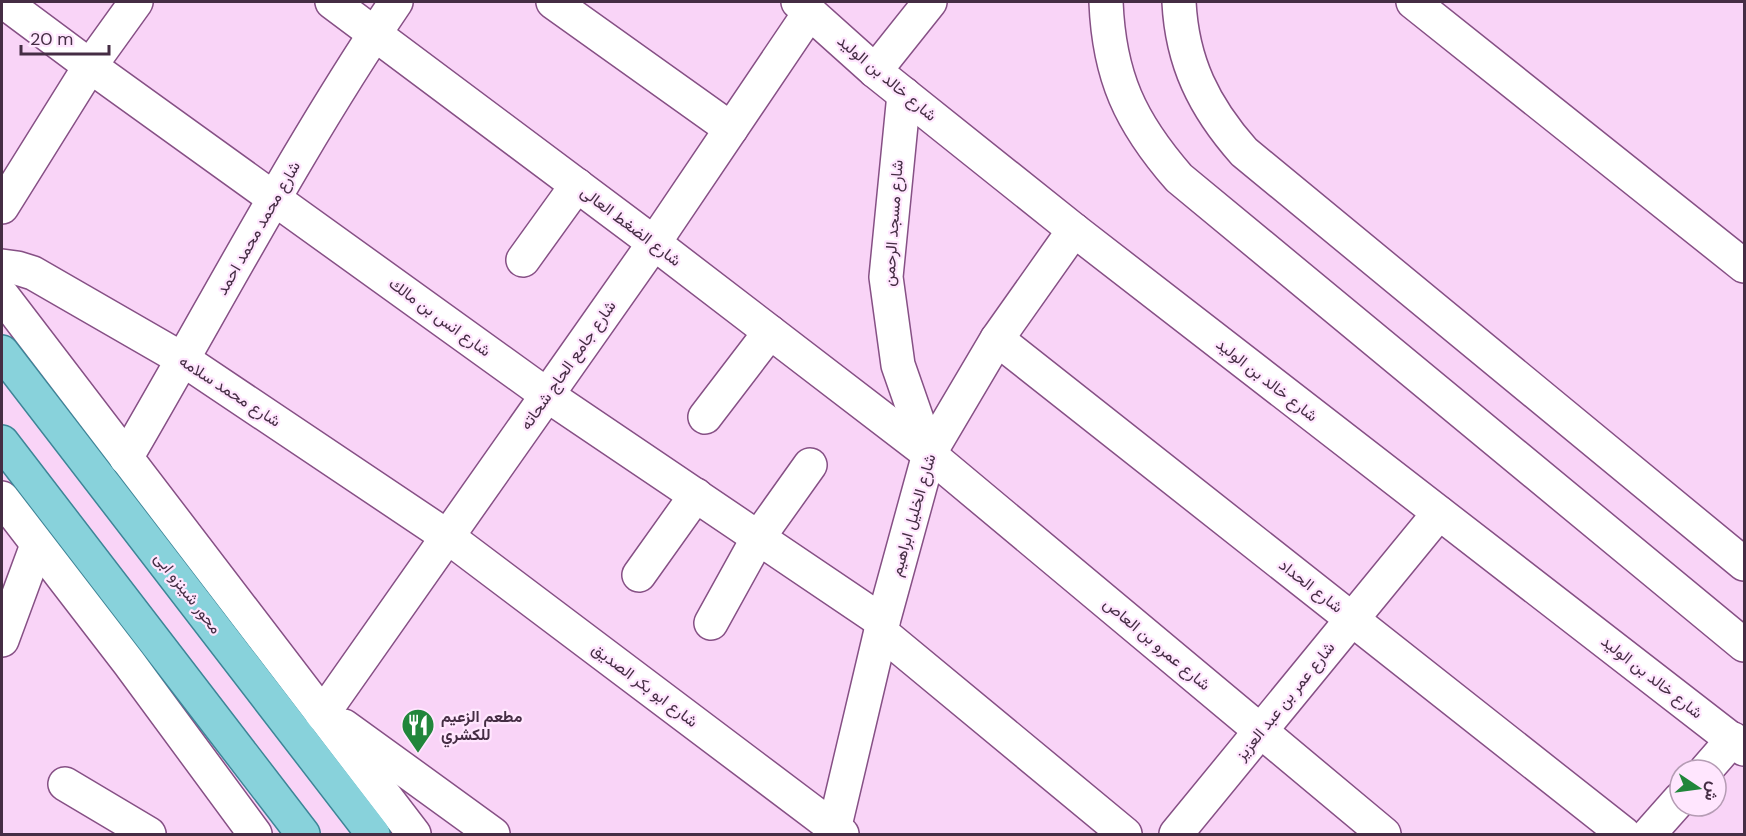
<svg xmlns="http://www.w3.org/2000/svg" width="1746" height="836" font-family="'DM Sans',Vazirmatn,sans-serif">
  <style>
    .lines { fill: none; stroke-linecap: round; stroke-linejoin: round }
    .minor-casing { stroke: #865085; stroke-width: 36 }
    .major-casing { stroke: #3d8597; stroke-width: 36 }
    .minor { stroke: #fff; stroke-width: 33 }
    .major { stroke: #88d2db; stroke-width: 33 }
    .labels { text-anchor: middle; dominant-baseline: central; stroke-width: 4.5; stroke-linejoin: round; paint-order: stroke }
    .street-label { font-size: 16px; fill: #452d44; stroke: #ffe6fe }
    .poi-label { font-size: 16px; font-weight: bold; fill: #452d44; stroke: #ffe6fe; text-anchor: start }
  </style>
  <rect width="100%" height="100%" fill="#f9d4f7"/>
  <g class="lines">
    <g class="minor-casing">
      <g id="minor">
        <path d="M4 2 90 66 547 395 883 622"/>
        <path d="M332 2 654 243 929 454 1384 834"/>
        <path d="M553 2 731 129"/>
        <path d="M798 2 875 71 1074 230 1744 749"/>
        <path d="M1106 2C1109 76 1130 122 1179 178L1744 645"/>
        <path d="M1179 2C1182 62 1204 107 1244 152L1744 564"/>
        <path d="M1413 2 1744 266"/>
        <path d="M875 71 930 2"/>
        <path d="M904 94 886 277 898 365 929 454"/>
        <path d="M2 207 90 66 136 2"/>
        <path d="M523 260 577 185"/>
        <path d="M2 266 17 268 33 273 184 360 448 537 842 834"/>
        <path d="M2 295 414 834"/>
        <path d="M997 339 1624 834"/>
        <path d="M705 417 770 332"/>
        <path d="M126 458C215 306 297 148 396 2"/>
        <path d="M2 498 129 663 255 834"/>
        <path d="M639 575 696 495"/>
        <path d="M711 623 758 538 810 465"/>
        <path d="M881 632 1125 834"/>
        <path d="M2 640 37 545"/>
        <path d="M322 715 654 243 810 12"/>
        <path d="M344 726 493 834"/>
        <path d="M1706 770 1733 739"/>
        <path d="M65 784 149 834"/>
        <path d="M833 834 883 622 929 454 997 339 1074 230"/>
        <path d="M1176 834 1439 513"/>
        <path d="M1649 834 1680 799"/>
      </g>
    </g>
    <g class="major-casing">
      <g id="major">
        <path d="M2 352 373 834"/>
        <path d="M2 442 303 834"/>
      </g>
    </g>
    <use href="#minor" class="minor"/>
    <use href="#major" class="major"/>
  </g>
  <defs>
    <g id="restaurant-pin" transform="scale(1.725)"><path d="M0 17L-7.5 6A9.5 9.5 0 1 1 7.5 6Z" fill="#21863b" stroke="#ffe6fe"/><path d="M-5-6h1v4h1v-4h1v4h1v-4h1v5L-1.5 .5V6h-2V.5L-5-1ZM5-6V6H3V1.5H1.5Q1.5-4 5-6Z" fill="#fff"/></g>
  </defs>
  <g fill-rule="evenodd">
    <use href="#restaurant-pin" x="418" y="725"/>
  </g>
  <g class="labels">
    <g class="street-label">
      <text transform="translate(887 78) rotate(40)">شارع خالد بن الوليد</text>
      <text transform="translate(893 223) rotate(-86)">شارع مسجد الرحمن</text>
      <text transform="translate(631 226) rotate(37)">شارع الضغط العالى</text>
      <text transform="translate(258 228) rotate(-60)">شارع محمد محمد احمد</text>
      <text transform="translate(440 317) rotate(36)">شارع انس بن مالك</text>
      <text transform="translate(568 365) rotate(-55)">شارع جامع الحاج شحاته</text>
      <text transform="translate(1267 380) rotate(38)">شارع خالد بن الوليد</text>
      <text transform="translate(230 391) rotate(33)">شارع محمد سلامه</text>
      <text transform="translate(913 515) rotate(-74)">شارع الخليل ابراهيم</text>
      <text transform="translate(1311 586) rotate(38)">شارع الحداد</text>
      <text transform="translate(188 593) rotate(52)">محور شينزو ابى</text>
      <text transform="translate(1157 644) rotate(40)">شارع عمرو بن العاص</text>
      <text transform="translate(1652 677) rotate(38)">شارع خالد بن الوليد</text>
      <text transform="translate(645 685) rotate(37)">شارع ابو بكر الصديق</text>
      <text transform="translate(1285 701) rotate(-51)">شارع عمر بن عبد العزيز</text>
    </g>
    <g class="poi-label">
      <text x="441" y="716">مطعم الزعيم<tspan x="441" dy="18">للكشري</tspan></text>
    </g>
  </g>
  <rect width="1746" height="836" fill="none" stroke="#452d44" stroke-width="6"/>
  <g transform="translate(1698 788) rotate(103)"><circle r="28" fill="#ffe6fe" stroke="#b59cb4" stroke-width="1.5"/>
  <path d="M0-4.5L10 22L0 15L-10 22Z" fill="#21863b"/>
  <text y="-9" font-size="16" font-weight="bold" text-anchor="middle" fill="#452d44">ش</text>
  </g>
  <path d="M21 45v9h88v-9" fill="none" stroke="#452d44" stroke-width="3"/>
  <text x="30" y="45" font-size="18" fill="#452d44" stroke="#ffe6fe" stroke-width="4.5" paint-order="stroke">20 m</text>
</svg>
